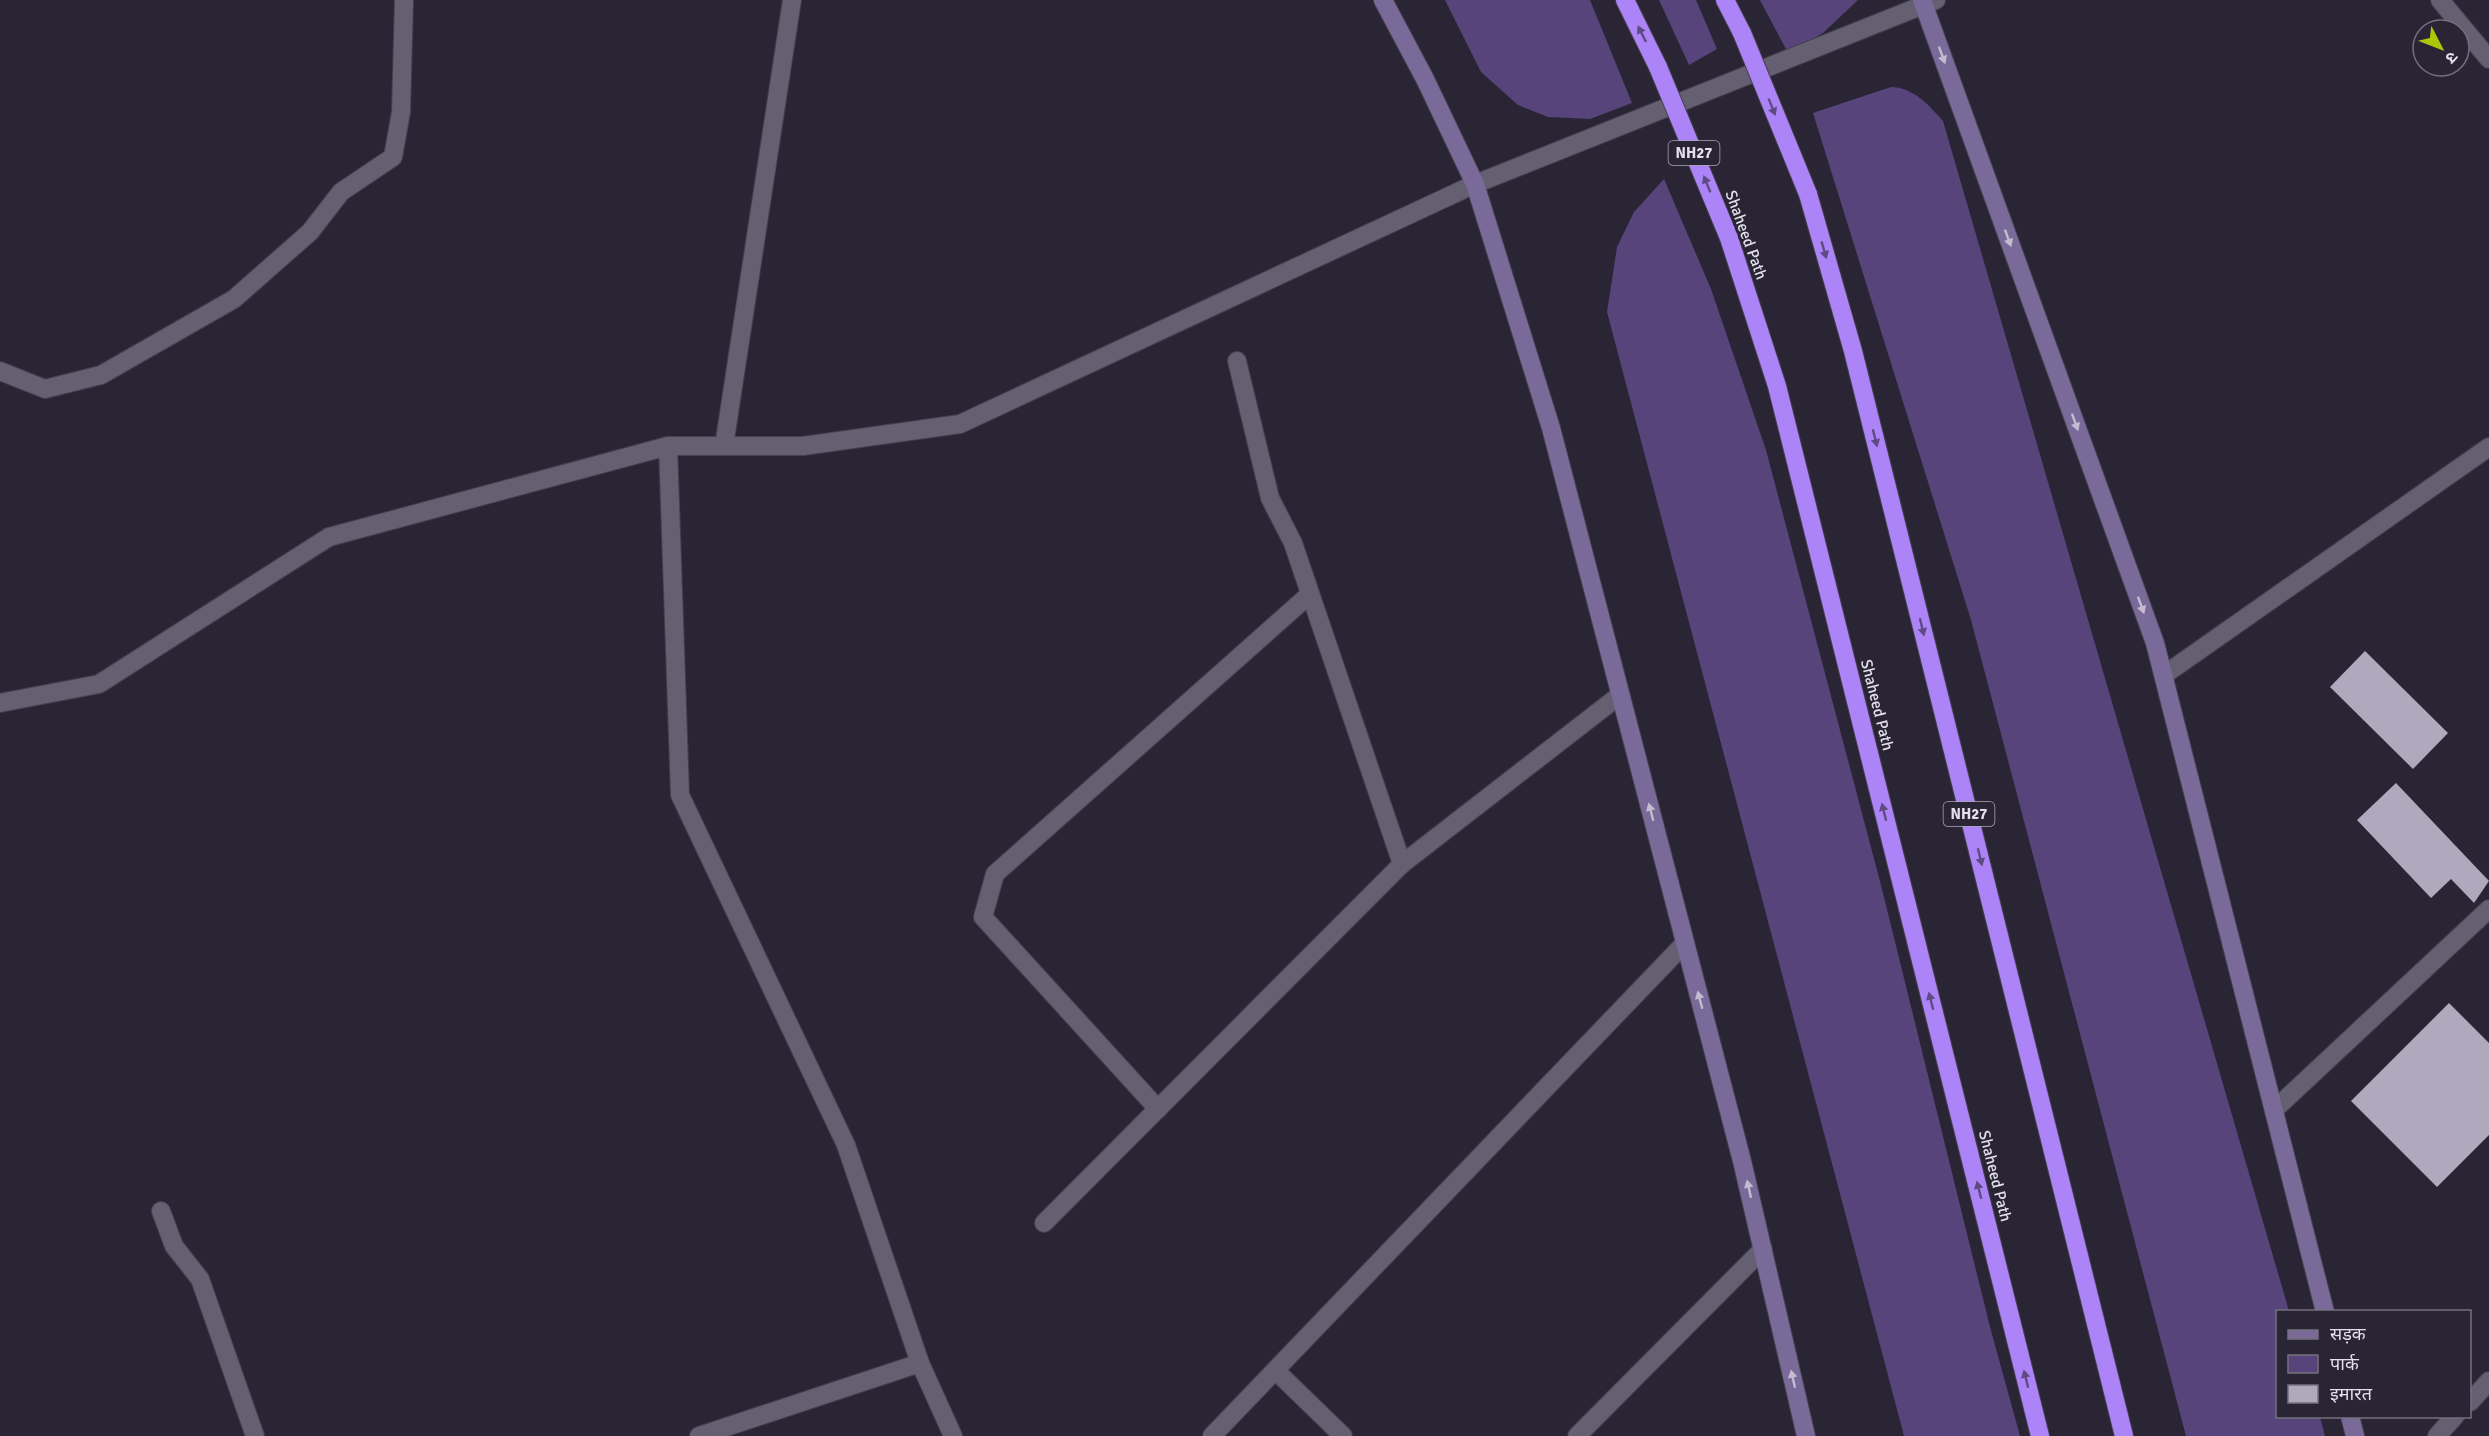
<svg xmlns="http://www.w3.org/2000/svg" width="2489" height="1436" font-family="Signika,'Noto Sans Devanagari',sans-serif">
  <style>
    .green { fill: #56447a }
    .building { fill: #afa9bd }
    .lines { fill: none; stroke-linecap: round; stroke-linejoin: round }
    .street-casing { stroke: #45404e; stroke-width: 20 }
    .secondary-casing { stroke: #45404e; stroke-width: 20 }
    .highway-casing { stroke: #45404e; stroke-width: 20 }
    .street { stroke: #645f71; stroke-width: 18 }
    .secondary { stroke: #7a6a99; stroke-width: 18 }
    .highway { stroke: #ac84f7; stroke-width: 18 }
    .highway-bridge-casing { stroke: #45404e; stroke-width: 20; stroke-linecap: butt }
    .highway-bridge { stroke: #ac84f7; stroke-width: 18 }
    .oneway { fill: #5e4b83 }
    .oneway2 { fill: #c4bdd2 }
    .labels { text-anchor: middle; dominant-baseline: central; stroke-width: 6; stroke-linejoin: round; paint-order: stroke }
    .shield { fill: #2a2535; stroke: #aca8b4; stroke-width: 1.5 }
    .shield-label { font-size: 15px; font-weight: bold; fill: #e3e0eb }
    .street-label { font-size: 16px; fill: #e3e0eb; stroke: #2a2535 }
  </style>
  <rect width="100%" height="100%" fill="#2a2535"/>
  <g class="green">
    <path d="M1445 0H1590L1632 103 1590 119 1548 117 1518 105 1481 72Z"/>
    <path d="M1659 0H1696L1717 49 1689 65Z"/>
    <path d="M1760 0H1858L1823 33 1788 53Z"/>
    <path d="M1891 87C1914 88 1928 104 1943 121L2289 1311 2278 1312V1416L2320 1417 2325 1436H2186L1971 620 1813 113Z"/>
    <path d="M1664 179 1711 289 1766 450 1882 889 1990 1327 2020 1436H1904L1607 312 1617 247 1634 212Z"/>
  </g>
  <g class="building">
    <path d="M2365 651 2448 733 2413 769 2330 687Z"/>
    <path d="M2396 783 2489 881 2474 903 2451 879 2431 898 2357 820Z"/>
    <path d="M2449 1003 2489 1043V1135L2437 1187 2351 1101Z"/>
  </g>
  <g class="lines">
    <g class="street-casing">
      <g id="street">
        <path d="M2440 0 2489 59"/>
        <path d="M1237 361 1270 498 1293 543 1402 864"/>
        <path d="M0 371 45 389 101 375 234 299 310 232 341 192 393 157 401 112 404 0"/>
        <path d="M724 446 792 0"/>
        <path d="M2164 675 2489 447"/>
        <path d="M0 703 99 684 329 537 668 446"/>
        <path d="M1158 1109 983 917 995 874 1310 594"/>
        <path d="M2274 1110 2489 909"/>
        <path d="M161 1211 174 1246 200 1279 255 1436"/>
        <path d="M1044 1223 1402 864 1620 695"/>
        <path d="M1276 1371 1343 1436"/>
        <path d="M2470 1402 2489 1381"/>
        <path d="M699 1436 920 1363"/>
        <path d="M953 1436 920 1363 846 1145 680 795 668 446H803L960 424 1475 184 1936 0"/>
        <path d="M1212 1436 1685 943"/>
        <path d="M1577 1436 1763 1249"/>
        <path d="M2437 1436 2455 1416"/>
      </g>
    </g>
    <g class="secondary-casing">
      <g id="secondary">
        <path d="M1383 0 1425 79 1475 184 1551 428 1742 1161 1806 1436"/>
        <path d="M1922 0 2155 643 2325 1312"/>
        <path d="M2350 1416 2355 1436"/>
      </g>
    </g>
    <g class="highway-casing">
      <g id="highway">
        <path d="M1625 0 1658 67"/>
        <path d="M1725 0 1742 33"/>
        <path d="M1808 194 1853 351 2124 1436"/>
        <path d="M1729 238 1777 386 2040 1436"/>
      </g>
    </g>
    <use href="#street" class="street"/>
    <use href="#secondary" class="secondary"/>
    <use href="#highway" class="highway"/>
    <g class="highway-bridge-casing">
      <g id="highway-bridge">
        <path d="M1742 33 1808 194"/>
        <path d="M1658 67 1729 238"/>
      </g>
    </g>
    <use href="#highway-bridge" class="highway-bridge"/>
  </g>
  <defs><path id="oneway-solid" d="M-6-.8H1V-3.2L6.5 0L1 3.2V.8H-6Z" transform="scale(1.5)"/></defs>
  <g class="oneway">
    <use href="#oneway-solid" transform="translate(1642 34) rotate(-117)"/>
    <use href="#oneway-solid" transform="translate(1772 107) rotate(68)"/>
    <use href="#oneway-solid" transform="translate(1707 184) rotate(-112)"/>
    <use href="#oneway-solid" transform="translate(1824 250) rotate(74)"/>
    <use href="#oneway-solid" transform="translate(1875 438) rotate(76)"/>
    <use href="#oneway-solid" transform="translate(1922 627) rotate(76)"/>
    <use href="#oneway-solid" transform="translate(1884 812) rotate(-104)"/>
    <use href="#oneway-solid" transform="translate(1980 857) rotate(76)"/>
    <use href="#oneway-solid" transform="translate(1931 1001) rotate(-104)"/>
    <use href="#oneway-solid" transform="translate(1979 1190) rotate(-104)"/>
    <use href="#oneway-solid" transform="translate(2026 1379) rotate(-104)"/>
  </g>
  <g class="oneway2">
    <use href="#oneway-solid" transform="translate(1942 55) rotate(70)"/>
    <use href="#oneway-solid" transform="translate(2008 238) rotate(70)"/>
    <use href="#oneway-solid" transform="translate(2075 422) rotate(70)"/>
    <use href="#oneway-solid" transform="translate(2141 605) rotate(70)"/>
    <use href="#oneway-solid" transform="translate(1651 812) rotate(-105)"/>
    <use href="#oneway-solid" transform="translate(1700 1000) rotate(-105)"/>
    <use href="#oneway-solid" transform="translate(1749 1189) rotate(-103)"/>
    <use href="#oneway-solid" transform="translate(1793 1379) rotate(-103)"/>
  </g>
  <g class="labels">
    <g class="shield">
      <rect x="1668.5" y="141" width="51" height="24" rx="4.5"/>
      <rect x="1943.5" y="802" width="51" height="24" rx="4.5"/>
    </g>
    <g class="shield-label">
      <text x="1694" y="153">NH27</text>
      <text x="1969" y="814">NH27</text>
    </g>
    <g class="street-label">
      <text transform="translate(1746 235) rotate(70)">Shaheed Path</text>
      <text transform="translate(1877 705) rotate(76)">Shaheed Path</text>
      <text transform="translate(1995 1176) rotate(76)">Shaheed Path</text>
    </g>
  </g>
  <rect x="2276" y="1310" width="195" height="108" fill="#2a2535" stroke="#74707e" stroke-width="1.5"/>
  <rect x="2288" y="1330" width="30" height="9" fill="#7a6a99" stroke="#74707e" stroke-width="1.5"/>
  <text x="2330" y="1340" font-size="18" fill="#e3e0eb">सड़क</text>
  <rect x="2288" y="1355" width="30" height="18" fill="#56447a" stroke="#74707e" stroke-width="1.5"/>
  <text x="2330" y="1370" font-size="18" fill="#e3e0eb">पार्क</text>
  <rect x="2288" y="1385" width="30" height="18" fill="#afa9bd" stroke="#74707e" stroke-width="1.5"/>
  <text x="2330" y="1400" font-size="18" fill="#e3e0eb">इमारत</text>
  <g transform="translate(2441 48) rotate(132)"><circle r="28" fill="#2a2535" stroke="#74707e" stroke-width="1.5"/>
  <path d="M0-4.5L10 22L0 15L-10 22Z" fill="#aec60a"/>
  <text y="-9" font-size="16" font-weight="bold" text-anchor="middle" fill="#e3e0eb">उ</text>
  </g>
</svg>
